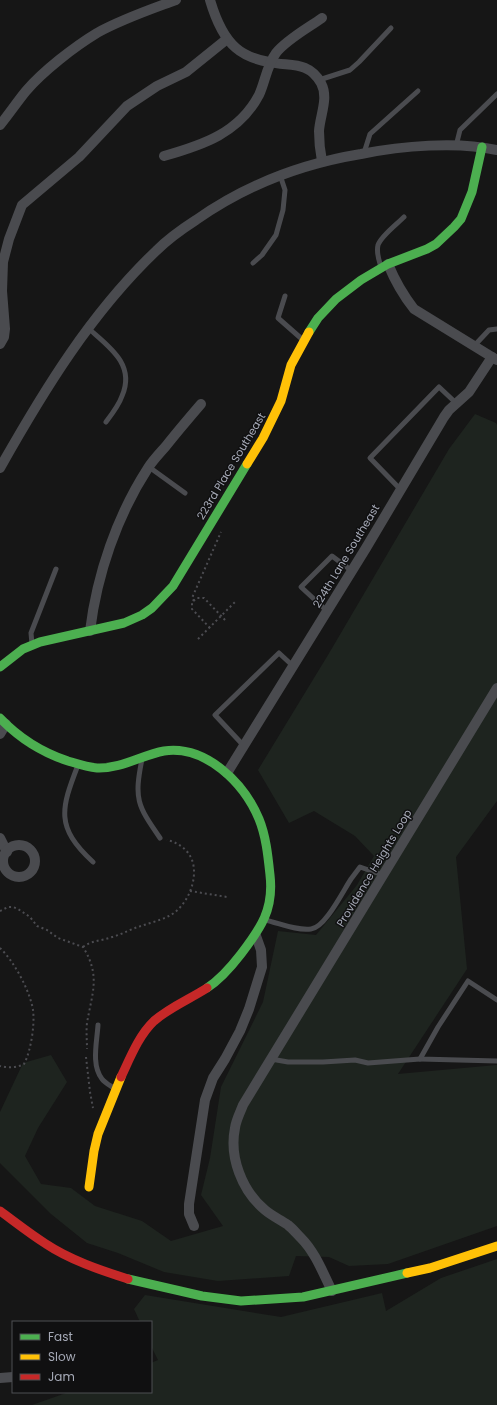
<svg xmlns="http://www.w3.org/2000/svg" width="497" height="1405" font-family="Poppins,sans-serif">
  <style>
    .green { fill: #1e241f }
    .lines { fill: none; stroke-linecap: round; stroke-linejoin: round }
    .path { stroke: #4c4c51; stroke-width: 2; stroke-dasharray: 2 3; stroke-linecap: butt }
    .lane { stroke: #4a4b4f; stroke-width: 5 }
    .street { stroke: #4a4b4f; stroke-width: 10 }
    .fast { stroke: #4caf50; stroke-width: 9 }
    .slow { stroke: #ffc107; stroke-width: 9 }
    .jam { stroke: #c62828; stroke-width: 9 }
    .labels { text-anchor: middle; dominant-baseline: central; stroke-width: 3; stroke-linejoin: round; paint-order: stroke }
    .street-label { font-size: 11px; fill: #a6aab7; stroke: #101011 }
  </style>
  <rect width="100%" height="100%" fill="#161616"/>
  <g class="green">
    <path d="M475 414 496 423 497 425V801L456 857 467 969 398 1074 497 1065V1226L388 1264 349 1266 329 1257 296 1256 289 1276 218 1281 164 1272 118 1253 87 1243 51 1214 0 1163V1112L23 1063 51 1055 67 1082 38 1128 25 1156 41 1184 71 1188 95 1206 142 1221 171 1241 223 1226 201 1195 210 1158 221 1087 263 1002 278 931 316 935 357 885 374 856 355 836 314 811 289 823 258 770 328 655 449 449Z"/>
    <path d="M497 1259V1405H32L69 1392H151V1363L158 1360 151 1346V1322H140L134 1309 145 1295 281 1317 382 1293 386 1311 441 1278Z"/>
  </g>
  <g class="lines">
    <g class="path">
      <path d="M194 601 192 598 221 532"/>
      <path d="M210 628 192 609V602L197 598H204L226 621"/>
      <path d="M198 639 235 602"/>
      <path d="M190 891 227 897"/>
      <path d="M0 911 8 907H13L18 909 30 917 37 926 47 930 58 938 83 947C101 976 92 993 87 1023 86 1032 87 1040 87 1049"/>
      <path d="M83 947C92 940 102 941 112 937 120 935 127 931 135 928 146 924 159 921 169 916 187 907 199 879 192 860 188 849 177 842 167 840"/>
      <path d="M0 948C14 961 30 991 33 1010 35 1024 31 1051 24 1064 17 1068 8 1068 0 1066"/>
      <path d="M86 1057 90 1092 93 1108"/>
    </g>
    <g class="lane">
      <path d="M319 80 350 70 359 62 391 28"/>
      <path d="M456 146 460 130 497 94"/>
      <path d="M364 153 370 134 418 91"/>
      <path d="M253 263 262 255 276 235 283 210 285 190 280 175"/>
      <path d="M381 267C379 260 376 253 378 245 381 236 397 224 404 217"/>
      <path d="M285 296 278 318 303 340"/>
      <path d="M88 328C108 346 136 364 122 396 119 405 112 414 106 422"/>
      <path d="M474 346 489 330 497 329"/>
      <path d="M149 467 185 493"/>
      <path d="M401 490 370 458 439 387 456 403"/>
      <path d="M327 611 301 587 332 556 352 571"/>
      <path d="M32 644 31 633 56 569"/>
      <path d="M244 746 215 715 279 653 293 666"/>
      <path d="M142 759C134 799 137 805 160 838"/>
      <path d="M78 765C61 809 55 827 93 862"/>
      <path d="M265 920C279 923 296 931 311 929 325 928 343 891 351 879 354 875 357 871 360 867L383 875"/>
      <path d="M497 1000 468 981 438 1027 420 1059 497 1061"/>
      <path d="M98 1025C97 1042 91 1065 102 1079 105 1083 111 1086 115 1089"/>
      <path d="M271 1059 288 1062H323L355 1060 368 1063 420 1059"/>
    </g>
    <g class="street">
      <path d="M210 0C215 17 222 36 236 48 244 55 258 60 269 62 289 67 308 60 321 83 329 98 320 115 319 131 319 141 320 151 322 161"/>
      <path d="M0 125C9 114 17 102 26 91 43 71 74 47 97 33 122 19 149 10 176 0"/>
      <path d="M164 156C203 145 239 133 259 95 265 82 267 65 276 53 286 40 308 28 322 18"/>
      <path d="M388 264C395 281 403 295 414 309L497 360"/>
      <path d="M0 344 4 337 5 329 2 291 3 262 9 239 22 205 79 157 127 106 157 86 186 72 227 39"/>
      <path d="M0 468C44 390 91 313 156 251 168 239 182 229 196 220 247 184 300 164 361 154 401 146 457 141 497 150"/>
      <path d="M90 631C97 574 117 516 148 468 153 460 160 453 166 446 177 432 189 418 201 404"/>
      <path d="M0 734 6 724"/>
      <path d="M227 773 366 548 444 417 449 410 469 392 492 357"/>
      <path d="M0 838 7 852"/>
      <circle cx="19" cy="861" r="16"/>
      <path d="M194 1226 189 1214V1204L205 1100 213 1078 225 1059 240 1031 249 1009 262 967 261 950 256 936"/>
      <path d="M332 1291C323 1273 315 1252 301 1238 297 1234 293 1229 288 1225 281 1220 272 1216 265 1210 242 1191 229 1157 235 1128 236 1120 240 1113 243 1105L497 688"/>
      <path d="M0 1378 13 1377"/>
    </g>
    <g class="fast">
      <path d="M309 332 318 318 336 299 361 280 388 264 427 249 436 244 454 227 461 219 472 192 482 147"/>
      <path d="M0 667 23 649 40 642 124 623 142 615 152 608 173 586 247 464"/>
      <path d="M0 718C20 739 41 752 68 761 78 764 87 767 97 768 121 769 142 755 164 751 206 745 244 783 259 819 266 836 268 856 270 875 274 909 261 928 241 954 231 967 221 979 207 988"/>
      <path d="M128 1279 202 1296 241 1301 303 1297 407 1273"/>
    </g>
    <g class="slow">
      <path d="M247 464 263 438 281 401 291 365 309 332"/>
      <path d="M89 1187 94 1151 98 1134 121 1077"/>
      <path d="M407 1273 430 1268 497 1246"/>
    </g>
    <g class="jam">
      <path d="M121 1077C130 1058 139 1035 154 1021 170 1007 190 999 207 988"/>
      <path d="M0 1211C15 1222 30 1234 46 1244 70 1260 100 1270 128 1279"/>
    </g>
  </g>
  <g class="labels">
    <g class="street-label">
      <text transform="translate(231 466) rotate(-59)">223rd Place Southeast</text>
      <text transform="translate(346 556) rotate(-59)">224th Lane Southeast</text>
      <text transform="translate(374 868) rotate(-59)">Providence Heights Loop</text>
    </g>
  </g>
  <rect x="12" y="1321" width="140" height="72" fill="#101011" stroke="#4c4e53"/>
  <rect x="20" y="1334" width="20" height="6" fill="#4caf50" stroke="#4c4e53"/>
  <text x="48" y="1341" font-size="12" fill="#a6aab7">Fast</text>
  <rect x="20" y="1354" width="20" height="6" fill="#ffc107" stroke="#4c4e53"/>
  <text x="48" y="1361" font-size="12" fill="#a6aab7">Slow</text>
  <rect x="20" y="1374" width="20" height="6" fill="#c62828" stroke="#4c4e53"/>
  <text x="48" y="1381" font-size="12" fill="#a6aab7">Jam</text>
</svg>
